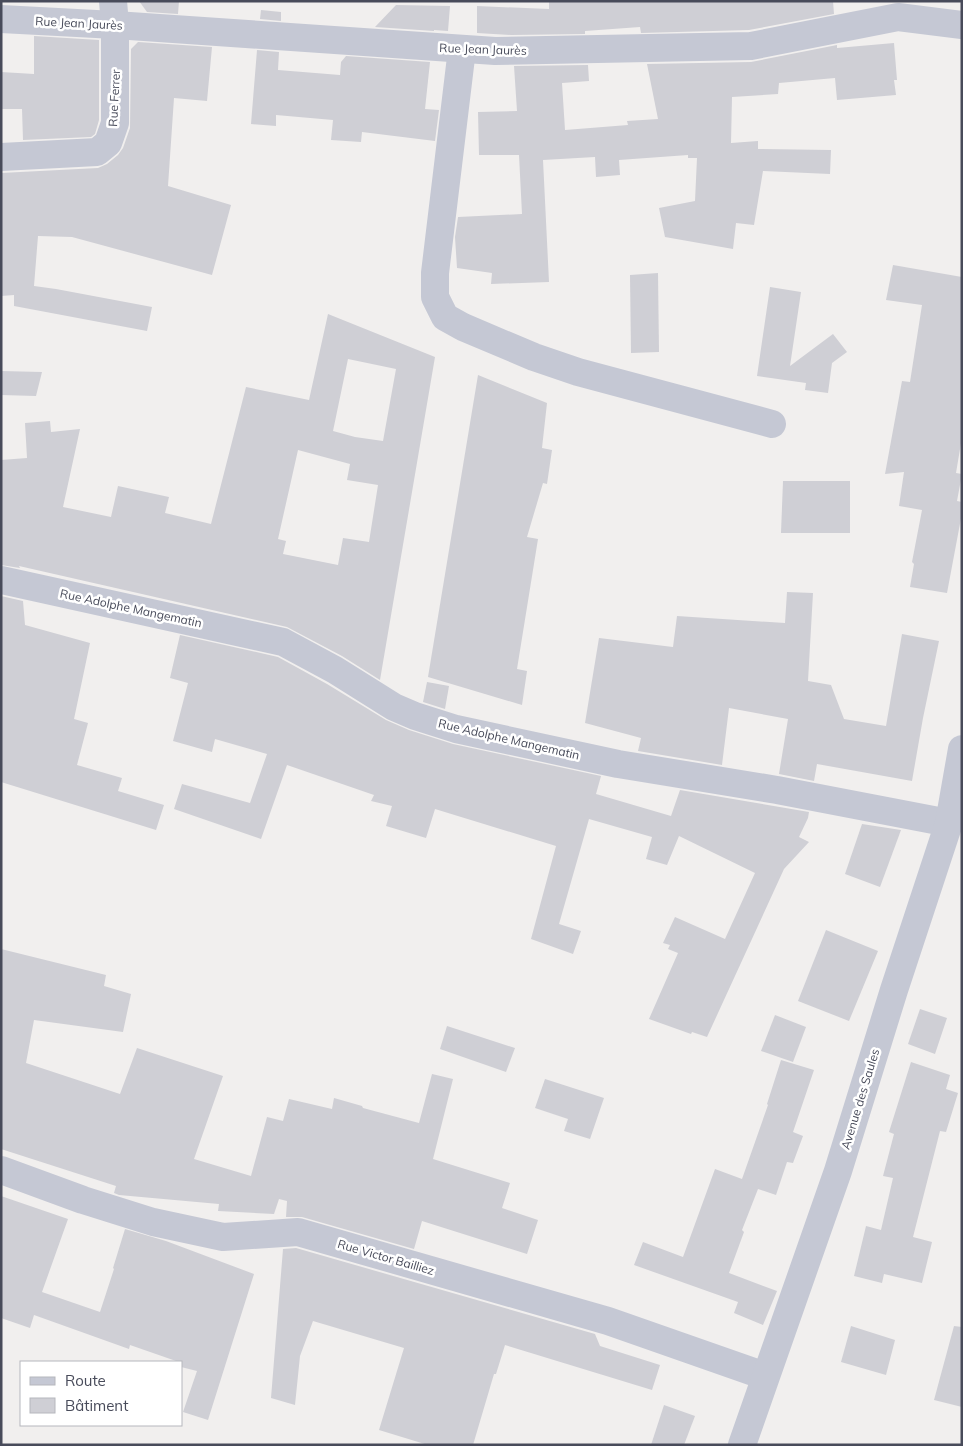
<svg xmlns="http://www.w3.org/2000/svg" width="963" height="1446" font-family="Mulish,sans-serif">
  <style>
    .building { fill: #cfcfd5; fill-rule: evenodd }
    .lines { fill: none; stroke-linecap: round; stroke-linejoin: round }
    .street { stroke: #c5c8d4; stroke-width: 28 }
    .labels { text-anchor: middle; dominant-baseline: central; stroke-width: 5; stroke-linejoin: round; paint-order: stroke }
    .street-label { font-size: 12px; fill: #484b5a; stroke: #fff }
  </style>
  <rect width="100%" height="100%" fill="#f1efee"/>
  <g class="building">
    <path d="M139 1H179L178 14 147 12Z"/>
    <path d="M549 1H833L834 14 749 30 641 33 640 27 585 31V34L511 35 477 33V6L549 9Z"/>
    <path d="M396 5 450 6 448 31 434 30V31L375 27Z"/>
    <path d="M261 10 281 12V21L260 19Z"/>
    <path d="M34 36 99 40V120L95 134 91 137 23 140 22 109H1V72L34 74Z"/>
    <path d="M138 42 212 47 207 101 174 98 168 186 231 205 212 275 72 237 38 236 34 286 56 289 152 307 147 331 14 306V295L1 296V173L98 168 107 164 118 155 123 148 130 128 131 49Z"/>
    <path d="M894 43 897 80H894L896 95 837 100 835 78 779 83 778 94 732 97 731 143 758 141V149L831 150 830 174 763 171 754 225 736 223 733 249 665 237 659 208 695 201 697 158H688V155L619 160 620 175 596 177 595 157 543 160 549 282 491 284 492 273 457 268 455 237 458 217 522 214 519 155H479L478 112 517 111 514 66 588 65 589 81 562 83 565 130 628 125 627 121 658 119 647 64 751 62 837 45V48Z"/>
    <path d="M257 50 279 52 278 70 340 75 341 62 346 56 430 62 425 109 439 110 435 141 362 132 361 142 331 140 333 120 276 115V126L251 124Z"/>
    <path d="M893 265 962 277V437L956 473 962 474 957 501 962 502V513L947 593 910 587 914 564 912 562 922 510 899 506 904 472 885 474 902 381 910 382 922 305 886 300Z"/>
    <path d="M658 273 659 352 631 353 630 275Z"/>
    <path d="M770 287 801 292 790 366 833 334 847 352 832 363 828 393 805 390 806 383 757 376Z"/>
    <path d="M328 314 435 357 380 680 342 656 287 627 19 566 20 568 1 565V460L27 458 25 423 50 421 51 432 80 429 63 507 111 517 118 486 169 497 165 513 211 524 246 387 309 400ZM348 359 396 369 383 441 355 437 333 431ZM298 450 350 464 347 480 378 485 369 542 343 538 338 565 283 554 286 541 278 539Z"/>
    <path d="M1 371 42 372 36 396 1 395Z"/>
    <path d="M478 375 547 403 542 448 552 450 547 484 543 483 527 537 538 539 517 669 527 671 522 705 428 677Z"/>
    <path d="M783 481H850V533H781Z"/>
    <path d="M787 592 813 593 808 681 831 685 844 719 886 726 902 634 939 641 923 718 912 781 817 764 814 781 779 774 788 719 729 708 722 765 638 751 641 738 585 723 599 638 673 647 677 616 785 623Z"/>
    <path d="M1 596 23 601 25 625 90 643 74 719 88 723 77 765 122 778 118 791 164 805 156 830 1 782Z"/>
    <path d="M180 635 278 657 327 684 386 720 409 730 453 744 601 776 596 794 671 816 680 790 809 812 808 818 799 837 809 842 784 869 707 1037 692 1032 691 1034 649 1019 678 953 668 949 670 945 663 943 675 917 725 939 755 873 679 836 667 865 646 859 652 837 589 819 559 924 581 931 573 954 531 939 556 846 435 809 426 838 386 826 392 806 371 801 374 795 287 765 261 839 174 809 182 784 250 803 267 754 215 739 212 752 173 741 188 683 170 678Z"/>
    <path d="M427 682 449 686 445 709 423 702Z"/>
    <path d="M862 824 901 830 880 887 845 874Z"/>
    <path d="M826 930 878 951 849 1021 798 1001Z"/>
    <path d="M1 949 106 975 104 986 131 994 123 1032 34 1020 26 1063 120 1094 137 1048 223 1076 194 1159 251 1176 267 1117 283 1121 289 1099 332 1109 334 1098 362 1106 363 1108 419 1123 432 1074 453 1079 433 1159 510 1183 502 1208 538 1220 527 1254 422 1221 414 1249 302 1217H286L287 1201 279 1199 274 1214 218 1211 219 1204 119 1195 114 1193 116 1186 1 1149Z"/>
    <path d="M920 1009 947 1018 935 1054 908 1044Z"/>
    <path d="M775 1015 806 1027 793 1062 761 1051Z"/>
    <path d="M447 1026 515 1048 506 1072 440 1049Z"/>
    <path d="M781 1060 814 1070 793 1132 803 1136 793 1163 787 1162 776 1195 758 1189 742 1230 744 1232 729 1273 777 1291 763 1325 734 1313 738 1302 634 1265 643 1242 683 1257 715 1169 742 1179 768 1105 767 1104Z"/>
    <path d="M911 1062 950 1075 946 1089 958 1093 946 1132 940 1131 913 1237 932 1242 922 1283 884 1274 882 1283 854 1276 866 1226 881 1230 893 1178 883 1176 894 1134 889 1132Z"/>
    <path d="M545 1079 604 1098 590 1139 564 1131 568 1119 535 1108Z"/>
    <path d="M1 1196 68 1219 42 1292 100 1312 114 1269 113 1268 125 1229 166 1241 254 1274 208 1420 183 1412 197 1371 181 1367V1362H175L176 1361 130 1345 129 1349 34 1315 30 1328 1 1318Z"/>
    <path d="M296 1248 595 1334 600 1346 660 1365 652 1390 505 1345 496 1374H494L473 1445H428L379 1430 404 1348 313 1321 300 1356 295 1405 271 1398 283 1249Z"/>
    <path d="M851 1326 895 1340 886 1375 841 1362Z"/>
    <path d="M954 1326 962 1327V1407L934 1400Z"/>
    <path d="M664 1405 695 1416 684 1445H651Z"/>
  </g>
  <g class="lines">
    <g class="street">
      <path d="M1 19 115 25 495 51 751 46 898 17 962 25"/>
      <path d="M462 49 435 273V297L445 317 463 327 534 357 578 372 772 424"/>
      <path d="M1 157 97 152 108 143 115 123V25L113 1"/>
      <path d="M1 580 283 642 335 670 394 707 415 716 456 729 618 764 777 790 949 823"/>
      <path d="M1 1170 83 1200 153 1222 223 1237 298 1232 608 1321 765 1376"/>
      <path d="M742 1445 838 1171 894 990 949 823 962 749"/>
    </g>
  </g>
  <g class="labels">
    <g class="street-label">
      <text transform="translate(79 23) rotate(3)">Rue Jean Jaurès</text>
      <text transform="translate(483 49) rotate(2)">Rue Jean Jaurès</text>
      <text transform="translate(114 98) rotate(-87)">Rue Ferrer</text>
      <text transform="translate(131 608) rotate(12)">Rue Adolphe Mangematin</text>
      <text transform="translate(509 739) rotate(13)">Rue Adolphe Mangematin</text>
      <text transform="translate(860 1099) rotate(-73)">Avenue des Saules</text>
      <text transform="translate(386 1257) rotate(16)">Rue Victor Bailliez</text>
    </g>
  </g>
  <rect width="963" height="1446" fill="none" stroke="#484b5a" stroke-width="5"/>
  <rect x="20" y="1361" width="162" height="65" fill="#ffffff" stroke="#b6b7bd"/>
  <rect x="30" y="1377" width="25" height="8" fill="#c5c8d4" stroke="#b6b7bd"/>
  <text x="65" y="1386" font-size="15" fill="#484b5a">Route</text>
  <rect x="30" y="1398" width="25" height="15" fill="#cfcfd5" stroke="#b6b7bd"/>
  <text x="65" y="1411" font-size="15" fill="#484b5a">Bâtiment</text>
</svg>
